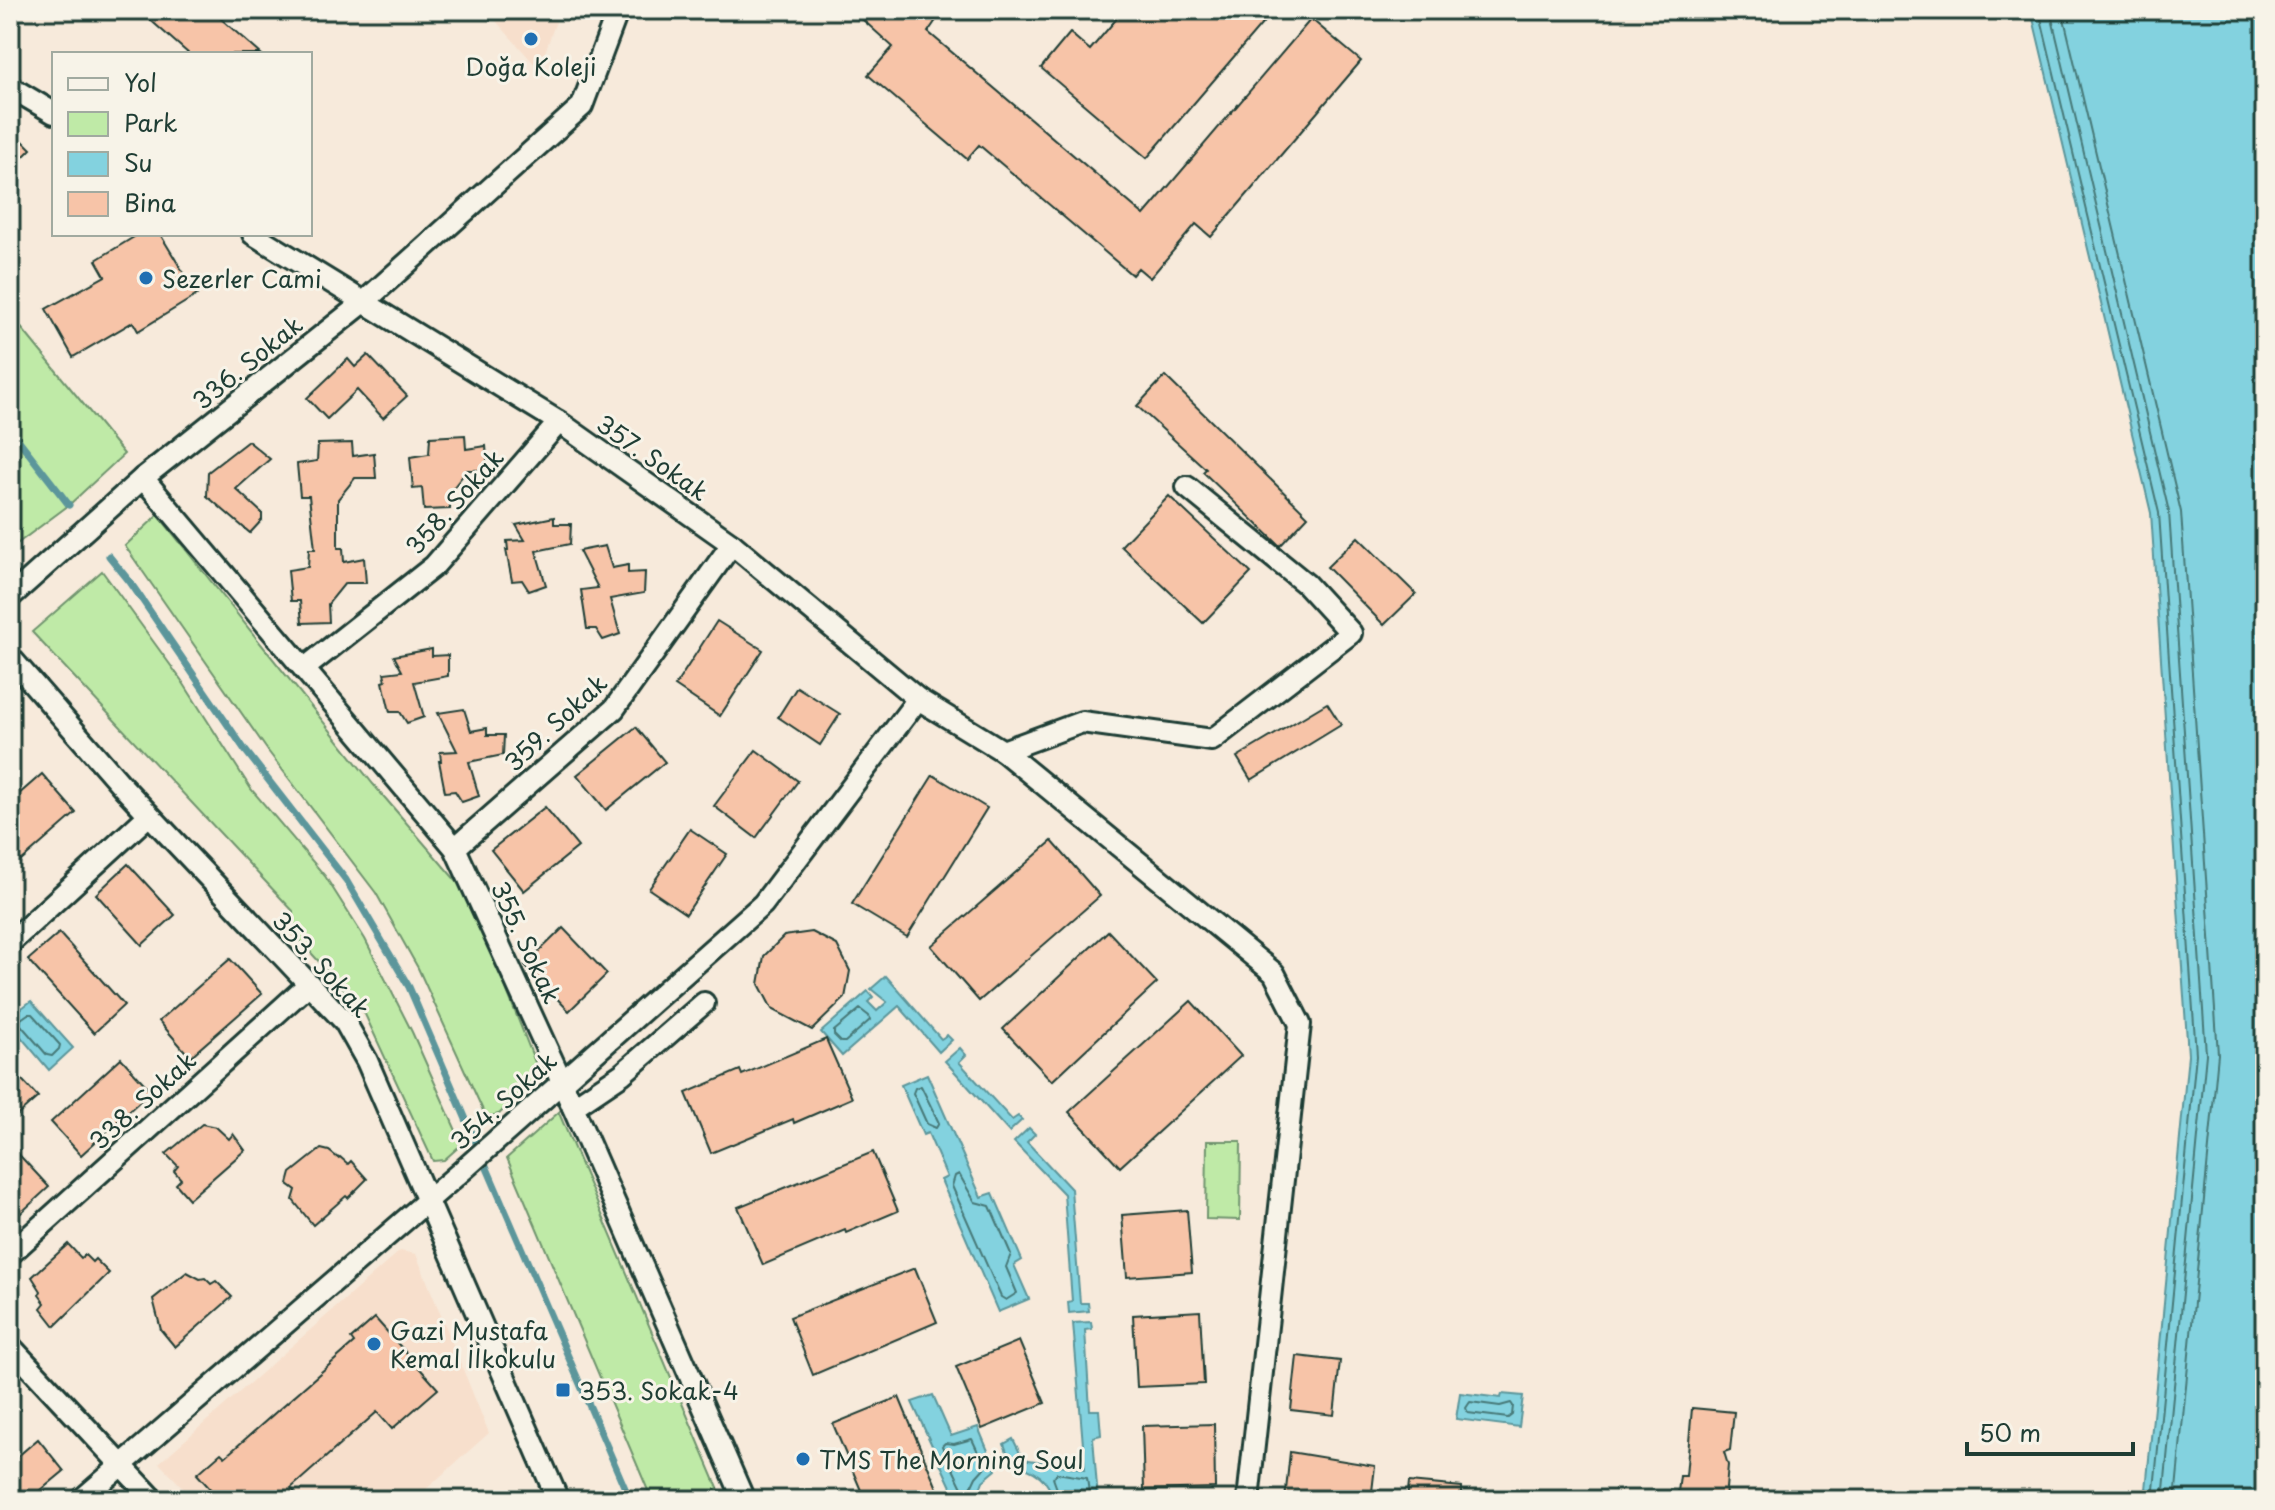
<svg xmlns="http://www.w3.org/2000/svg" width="2275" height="1510" font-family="'Playpen Sans',sans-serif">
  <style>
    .built { fill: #f7dfcc }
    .green { fill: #bfeaa7; stroke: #6f946e; stroke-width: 2 }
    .water { fill: #83d2df; stroke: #5b969b; stroke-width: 2 }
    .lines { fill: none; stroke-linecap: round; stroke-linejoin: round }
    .shore { stroke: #477978; stroke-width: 2 }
    .stream { stroke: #5b969b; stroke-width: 7 }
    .building { fill: #f7c4a8; stroke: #1f3d34; stroke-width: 2 }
    .street-casing { stroke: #1f3d34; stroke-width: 26 }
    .street { stroke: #f7f3e8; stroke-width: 20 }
    .poi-dot { fill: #1f6fb2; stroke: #f7f3e8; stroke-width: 3 }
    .labels { text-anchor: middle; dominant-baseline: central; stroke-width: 6; stroke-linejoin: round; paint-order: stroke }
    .poi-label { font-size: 24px; fill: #1f3d34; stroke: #f7f3e8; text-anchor: start }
    .street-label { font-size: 24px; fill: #1f3d34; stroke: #f7f3e8 }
  </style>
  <rect width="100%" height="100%" fill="#f7eadb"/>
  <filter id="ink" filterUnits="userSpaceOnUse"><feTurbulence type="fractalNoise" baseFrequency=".0125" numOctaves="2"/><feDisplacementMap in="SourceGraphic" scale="16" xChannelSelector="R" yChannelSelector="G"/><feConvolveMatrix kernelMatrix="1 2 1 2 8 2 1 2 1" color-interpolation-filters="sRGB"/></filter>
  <g filter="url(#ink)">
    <g class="built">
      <path d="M486 10H560L539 69Z"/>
      <path d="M400 1251 416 1254 489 1433 414 1500H195L159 1463Z"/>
    </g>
    <g class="green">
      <path d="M10 314 124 454 69 505 10 549Z"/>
      <path d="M158 515 373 784 470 897 540 1075 499 1114 486 1117 418 968 376 893 268 751 125 546Z"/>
      <path d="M102 571 182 681 251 789 325 876 365 939 412 1032 462 1144 444 1160 433 1161 363 1010 293 933V911L32 632Z"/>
      <path d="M559 1112V1113L723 1500H652L507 1158Z"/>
      <path d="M1207 1141H1241L1240 1220 1206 1219Z"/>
    </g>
    <g class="water">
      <path d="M2031 10H2265V1500H2145L2188 1055 2151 513Z"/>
      <path d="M886 976 941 1039 947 1035 952 1040 939 1052 899 1006 842 1056 821 1032 868 991 873 997 868 1002 877 1011 887 1002 871 989Z"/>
      <path d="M31 1001 73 1048 49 1070 10 1024V1017Z"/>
      <path d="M960 1048 966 1055 959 1062 1012 1120 1018 1116 1022 1120 1009 1132 945 1061Z"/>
      <path d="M927 1074 981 1197 993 1193 1022 1260 1014 1265 1029 1299 998 1312 941 1180 947 1177 928 1133 923 1135 901 1085Z"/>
      <path d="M1029 1128 1035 1134 1027 1142 1071 1189 1080 1303H1088L1089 1311 1069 1313 1068 1302 1072 1301 1064 1194 1014 1142Z"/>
      <path d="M1091 1322 1092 1329 1085 1330 1090 1410H1099L1101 1435 1093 1437 1098 1500H1053C1049 1478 1033 1468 1012 1465L1004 1444 1013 1439 1023 1459 1085 1469 1073 1323Z"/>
      <path d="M1460 1393 1501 1398 1502 1394 1523 1396 1519 1427 1456 1419Z"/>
      <path d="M933 1395 951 1436 978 1427 996 1470 983 1481 976 1500H957L912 1402Z"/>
    </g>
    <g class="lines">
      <g class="shore">
        <path d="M2039 10 2159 513 2196 1054 2153 1500"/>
        <path d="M2050 10 2169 512 2206 1054 2163 1500"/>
        <path d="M2062 10 2181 512 2218 1054 2175 1500"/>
        <path d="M860 1009 869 1016 870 1020 845 1042H841L834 1035V1031Z"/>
        <path d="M28 1014H32L60 1045 59 1049 52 1056 47 1055 20 1024 21 1019Z"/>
        <path d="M921 1086 939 1123 936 1128 927 1124 913 1093 915 1088Z"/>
        <path d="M959 1174 975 1202 990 1206 1011 1254 1006 1267 1017 1293 1006 1300 1001 1297 952 1186 955 1176Z"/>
        <path d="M1470 1402 1500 1406 1511 1403 1513 1406 1512 1415 1508 1418 1468 1413 1466 1408Z"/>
        <path d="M972 1439 985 1467 976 1477 969 1492 965 1494 942 1446 945 1443 954 1444Z"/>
        <path d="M1061 1500 1053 1478 1057 1473 1087 1478 1090 1500"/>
      </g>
      <g class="stream">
        <path d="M10 429 69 505"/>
        <path d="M109 556 130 582 245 750 346 880 409 987 630 1500"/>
      </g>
    </g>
    <g class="building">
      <path d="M139 10H211L261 54H189Z"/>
      <path d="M852 10H898L909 20 916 10H943L928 32 1144 215 1311 19 1361 61 1211 237 1196 224 1150 278 1138 268 1132 275 979 145 967 159 868 75 893 47Z"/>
      <path d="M1124 10H1274L1147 158 1041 68 1070 33 1090 50Z"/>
      <path d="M10 128 31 149 10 170Z"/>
      <path d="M139 234H160L197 295 138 331 133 322 73 357 46 309 105 276 96 260Z"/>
      <path d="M368 355 407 396 383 418 357 390 327 419 307 398 348 359 355 367Z"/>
      <path d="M1165 376 1308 516 1280 546 1203 472 1206 469 1137 406Z"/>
      <path d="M465 435 466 449 486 446 488 470H467L450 492V509L424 510 422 488 413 489 410 457 429 454 430 437Z"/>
      <path d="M248 441 270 459 236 489 262 513V520L250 533 207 496 208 472Z"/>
      <path d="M352 443 353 456 374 453 376 478H355L338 499V548H343L344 562 364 558 366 583H345L328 604 329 622 302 623 300 601H291L288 570 308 567 309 549H315L309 496H300L297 464 317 461 318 444Z"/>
      <path d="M1169 496 1251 573 1203 623 1121 546Z"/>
      <path d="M554 517V524H571L570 544 536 551 546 585 529 591 522 580 512 581 506 550H508L507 541 525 540 516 525Z"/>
      <path d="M1358 537 1416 594 1384 625 1327 567Z"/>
      <path d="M605 546 612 568 628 565V573L645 572 644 593 610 599 620 634 603 640 596 629H587L581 590 598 588 579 551Z"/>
      <path d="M717 621 763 650 720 716 675 686Z"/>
      <path d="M432 649V656L448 655V676L414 682 424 717 407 723 400 712H390L383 682 386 681 384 673 402 671 394 656Z"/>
      <path d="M797 687 840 714 820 745 778 717Z"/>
      <path d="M1327 703 1341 725 1251 780 1237 757Z"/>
      <path d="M464 709 471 731 487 728V735H504L503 755 469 762 479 796 462 802 455 791 445 792 439 761H441L440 752 457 751 438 713Z"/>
      <path d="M636 727 665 762 606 810 577 775Z"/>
      <path d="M756 750 798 781 756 838 714 806Z"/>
      <path d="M42 774 76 813 21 861 10 849V802Z"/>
      <path d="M933 775 987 808 907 937 852 904Z"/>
      <path d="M545 807 578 847 524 891 491 850Z"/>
      <path d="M690 829 727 854 686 914 649 889Z"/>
      <path d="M1052 841 1100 896 979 1001 931 946Z"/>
      <path d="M128 864 175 915 142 945 96 894Z"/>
      <path d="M563 928 607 974 569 1011 525 965Z"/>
      <path d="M1108 931 1157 983 1052 1081 1003 1029Z"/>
      <path d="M812 932 837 945 850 971 845 998 812 1030 772 1009 759 984 764 956 784 936Z"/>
      <path d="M59 933 124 1005 94 1033 28 960Z"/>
      <path d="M230 959 262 994 190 1057 159 1021Z"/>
      <path d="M1191 1001 1241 1056 1120 1167 1069 1112Z"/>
      <path d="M826 1039 852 1098 794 1123 793 1119 711 1153 686 1093 740 1070 742 1075Z"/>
      <path d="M121 1058 151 1091 81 1155 51 1122Z"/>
      <path d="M10 1067 38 1097 10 1122Z"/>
      <path d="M202 1124 216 1127 229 1139 233 1134 245 1150 189 1199 176 1184 181 1179 174 1171 178 1166 166 1154Z"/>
      <path d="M10 1145 49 1187 10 1223Z"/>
      <path d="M321 1149 329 1151 338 1158 340 1157 348 1164 351 1161 367 1179 348 1198 346 1196 313 1225 293 1200 296 1190 288 1184 291 1173Z"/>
      <path d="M873 1152 898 1211 846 1233 845 1230 763 1265 738 1207Z"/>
      <path d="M1187 1210 1192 1272 1127 1277 1122 1215Z"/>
      <path d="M68 1244 81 1258 85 1255 92 1262 95 1259 109 1273 55 1326 41 1308 45 1303 39 1295 41 1291 32 1277Z"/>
      <path d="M915 1268 937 1322 813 1375 790 1317Z"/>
      <path d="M187 1272 200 1279 205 1278 211 1284 216 1281 232 1297 175 1347 161 1330 153 1299Z"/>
      <path d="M1200 1311 1204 1384 1137 1387 1133 1315Z"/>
      <path d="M375 1318 438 1389 392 1429 377 1412 291 1488 301 1500H220L197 1474 221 1453 225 1457 354 1343 351 1339Z"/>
      <path d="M1019 1341 1045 1403 982 1429 956 1367Z"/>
      <path d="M1297 1356 1340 1361 1334 1415 1291 1410Z"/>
      <path d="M899 1397 942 1500H865L833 1424Z"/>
      <path d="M1692 1408 1734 1412 1730 1450 1724 1452 1728 1465 1725 1500H1677L1680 1476H1686Z"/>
      <path d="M1214 1424 1215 1488 1144 1490 1142 1426Z"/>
      <path d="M38 1439 64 1471 29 1500H10V1463Z"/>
      <path d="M1290 1452 1375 1466 1371 1500H1285Z"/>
      <path d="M1409 1482 1462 1487V1500H1407Z"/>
    </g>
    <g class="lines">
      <g class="street-casing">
        <g id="street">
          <path d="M10 87 54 113"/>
          <path d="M253 234 559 422 732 544 918 699 1003 751 1274 973 1300 1024 1248 1500"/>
          <path d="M143 478 455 848 562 1082 744 1500"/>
          <path d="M10 597 143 478 364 302 582 106 618 10"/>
          <path d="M10 657 124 788 345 1022 367 1061 558 1500"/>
          <path d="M305 668 434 566 559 422"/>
          <path d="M1003 751 1082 722 1212 740 1351 633 1306 584 1187 487"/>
          <path d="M455 848 614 709 732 544"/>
          <path d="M10 943 149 815"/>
          <path d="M573 1107 622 1074 704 1003"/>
          <path d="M10 1254 309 984"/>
          <path d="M10 1346 154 1500"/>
          <path d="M81 1500 463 1170 763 904 918 699"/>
        </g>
      </g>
      <use href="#street" class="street"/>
    </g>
  </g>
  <g class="poi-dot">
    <circle cx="531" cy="39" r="8"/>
    <circle cx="146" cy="278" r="8"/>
    <circle cx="374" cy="1344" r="8"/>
    <rect x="555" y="1382" width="16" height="16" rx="4"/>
    <circle cx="803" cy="1459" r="8"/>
  </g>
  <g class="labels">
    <g class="poi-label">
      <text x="531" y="66" text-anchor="middle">Doğa Koleji</text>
      <text x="162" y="278">Sezerler Cami</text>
      <text x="390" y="1330">Gazi Mustafa<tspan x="390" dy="28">Kemal İlkokulu</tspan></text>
      <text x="579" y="1390">353. Sokak-4</text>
      <text x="819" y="1459">TMS The Morning Soul</text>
    </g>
    <g class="street-label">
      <text transform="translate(247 362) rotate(-39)">336. Sokak</text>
      <text transform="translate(653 457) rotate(35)">357. Sokak</text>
      <text transform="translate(454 501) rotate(-48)">358. Sokak</text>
      <text transform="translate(555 722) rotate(-43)">359. Sokak</text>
      <text transform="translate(527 942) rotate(65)">355. Sokak</text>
      <text transform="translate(322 964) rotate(48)">353. Sokak</text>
      <text transform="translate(142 1100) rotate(-42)">338. Sokak</text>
      <text transform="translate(503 1100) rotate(-42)">354. Sokak</text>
    </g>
  </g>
  <rect width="2275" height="1510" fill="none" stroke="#f7f3e8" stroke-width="40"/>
  <rect x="20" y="20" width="2235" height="1470" fill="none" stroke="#1f3d34" stroke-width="3" filter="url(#ink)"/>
  <rect x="52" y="52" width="260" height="184" fill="#f7f3e8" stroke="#a1aaa0" stroke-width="2"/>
  <rect x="68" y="78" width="40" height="12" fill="#f7f3e8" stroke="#a1aaa0" stroke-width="2"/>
  <text x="124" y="92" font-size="24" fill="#1f3d34">Yol</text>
  <rect x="68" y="112" width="40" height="24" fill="#bfeaa7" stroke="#a1aaa0" stroke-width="2"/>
  <text x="124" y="132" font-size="24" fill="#1f3d34">Park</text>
  <rect x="68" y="152" width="40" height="24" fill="#83d2df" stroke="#a1aaa0" stroke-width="2"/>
  <text x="124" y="172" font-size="24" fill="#1f3d34">Su</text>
  <rect x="68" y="192" width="40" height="24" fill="#f7c4a8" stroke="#a1aaa0" stroke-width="2"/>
  <text x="124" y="212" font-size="24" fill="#1f3d34">Bina</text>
  <path d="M1967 1442v12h166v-12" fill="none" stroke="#1f3d34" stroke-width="4"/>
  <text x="1979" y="1442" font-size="24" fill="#1f3d34" stroke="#f7f3e8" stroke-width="6" paint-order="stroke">50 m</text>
</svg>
